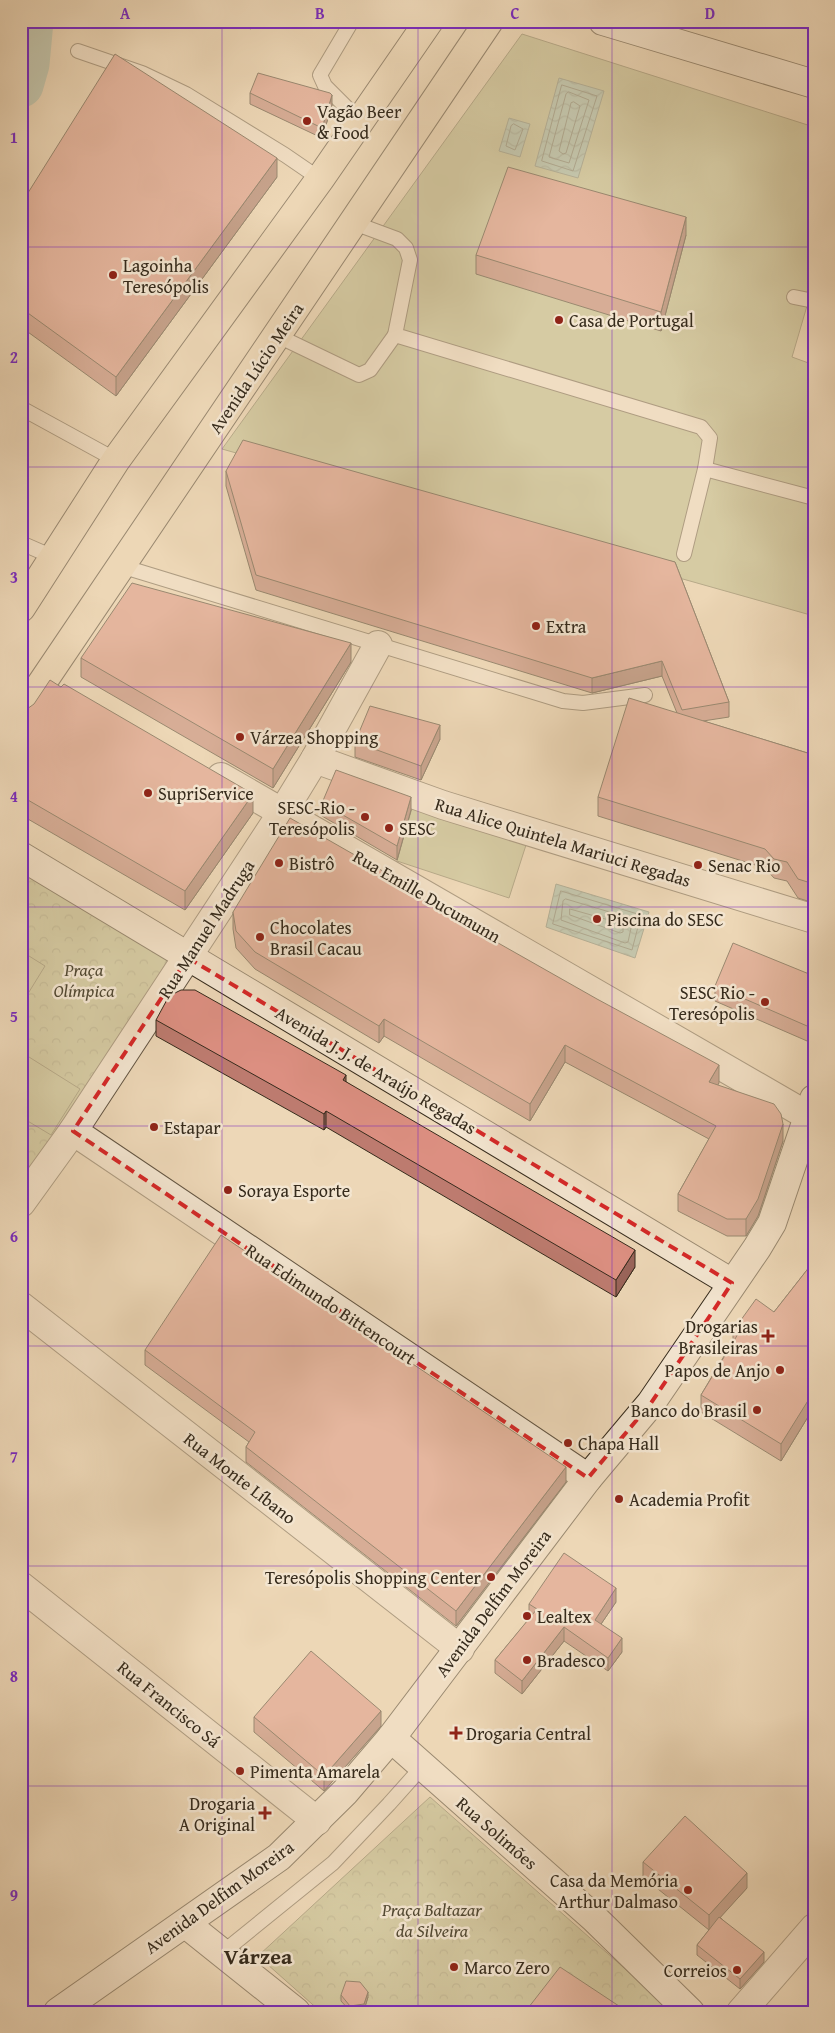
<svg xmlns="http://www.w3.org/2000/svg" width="835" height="2033" font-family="'Gentium Book Plus',serif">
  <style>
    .park { fill: url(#park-crowns); stroke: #787454 }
    .pitch { fill: #bbbd8c; stroke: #787454 }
    .water { fill: url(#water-waves); stroke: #728171 }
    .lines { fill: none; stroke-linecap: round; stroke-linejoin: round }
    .shore { stroke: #687263; stroke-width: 1 }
    .river { stroke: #9abaaa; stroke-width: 45 }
    .lane-casing { stroke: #645643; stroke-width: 16 }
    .street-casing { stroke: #645643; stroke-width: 30 }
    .secondary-casing { stroke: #362b1c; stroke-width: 30 }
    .primary-casing { stroke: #362b1c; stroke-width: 30 }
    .lane { stroke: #f3e5d0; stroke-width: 14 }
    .street { stroke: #f3e5d0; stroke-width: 28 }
    .secondary { stroke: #f3e5d0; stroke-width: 28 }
    .primary { stroke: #edd7b7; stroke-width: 28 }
    .wall { fill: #bd7b6f; stroke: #362b1c }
    .shaded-wall { fill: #9a645a; stroke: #362b1c }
    .building { fill: #dc8f81; stroke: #362b1c }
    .marked { fill: none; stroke: #d62828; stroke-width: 4; stroke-dasharray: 10 6; stroke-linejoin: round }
    .grid { fill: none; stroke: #7b2cbf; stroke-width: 1; stroke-opacity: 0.55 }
    .poi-dot { fill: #8f2418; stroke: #f3e5d0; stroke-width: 2 }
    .labels { text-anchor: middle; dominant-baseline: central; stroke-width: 5; stroke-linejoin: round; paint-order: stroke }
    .poi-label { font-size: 18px; fill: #362b1c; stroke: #f3e5d0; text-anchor: start }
    .street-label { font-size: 18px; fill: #362b1c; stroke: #f3e5d0 }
    .park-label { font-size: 18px; font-style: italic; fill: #514832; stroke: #f3e5d0 }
    .district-label { font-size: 22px; font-weight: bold; fill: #362b1c; stroke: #f3e5d0 }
    .neatline { fill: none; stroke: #7b2cbf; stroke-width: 2 }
    .grid-label { font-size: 16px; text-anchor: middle; font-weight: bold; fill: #7b2cbf }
  </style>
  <defs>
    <pattern id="park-crowns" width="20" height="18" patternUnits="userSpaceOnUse" patternTransform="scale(1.25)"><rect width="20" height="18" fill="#bbbd8c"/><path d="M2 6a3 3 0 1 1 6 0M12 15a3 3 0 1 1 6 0" fill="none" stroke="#999a72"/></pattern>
    <pattern id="water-waves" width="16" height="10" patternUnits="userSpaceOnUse" patternTransform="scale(1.25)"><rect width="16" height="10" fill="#9abaaa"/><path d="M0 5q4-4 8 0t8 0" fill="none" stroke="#7e978a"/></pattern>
  </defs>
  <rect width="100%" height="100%" fill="#edd7b7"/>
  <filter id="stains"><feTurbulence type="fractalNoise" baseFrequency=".004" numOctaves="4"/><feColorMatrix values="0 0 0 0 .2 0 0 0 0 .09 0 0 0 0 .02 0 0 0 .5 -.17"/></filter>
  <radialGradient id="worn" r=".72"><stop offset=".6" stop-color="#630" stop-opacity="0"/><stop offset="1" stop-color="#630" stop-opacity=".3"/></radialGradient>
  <g class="park">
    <path d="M21 865 169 958 70 1123 21 1185Z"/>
    <path d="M430 1797 657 1997 673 2012H321L258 1956Z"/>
  </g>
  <g class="pitch">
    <path d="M522 34 814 127V282L792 357 814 365V616L222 449Z"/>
    <path d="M412 808 526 845 509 898 397 861Z"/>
    <path d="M21 951 45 966 21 1005Z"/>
    <path d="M21 1052 80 1089 51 1135 21 1117Z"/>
  </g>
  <g class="water">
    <path d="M559 78 604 91 578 178 535 166Z"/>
    <path d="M509 118 530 124 520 157 499 151Z"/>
    <path d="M556 884 649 912 635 958 546 927Z"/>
  </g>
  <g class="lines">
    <g class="shore">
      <path d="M562 85 597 96 573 171 542 161Z"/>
      <path d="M569 92 589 100 569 163 549 157 566 94Z"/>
      <path d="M574 102 580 106 566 153 563 154 559 151 571 103Z"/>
      <path d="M514 124 523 129 515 150 506 146 511 126Z"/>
      <path d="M561 891 641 915 632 950 553 924Z"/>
      <path d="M566 899 633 919 628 942 625 943 561 920 563 901Z"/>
      <path d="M570 909 623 924V932L620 933 570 915Z"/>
    </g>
    <path class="river" d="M21 85 27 64 31 21"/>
    <g class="lane-casing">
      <g id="lane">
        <path d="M352 21 320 75 325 86 360 121"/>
        <path d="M78 51 142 73 186 94 285 155 320 179"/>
        <path d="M354 223 397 239 406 248 410 260 395 335 701 427 710 438 705 469 684 554"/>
        <path d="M794 297 814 301"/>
        <path d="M278 336 359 375 370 370 395 335"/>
        <path d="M21 408 116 460"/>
        <path d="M705 469 814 498"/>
        <path d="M21 543 53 557"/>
        <path d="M121 566 563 701 583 703 645 695"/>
        <path d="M222 1953 333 1863 389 1804 422 1767"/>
      </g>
    </g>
    <g class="street-casing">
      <g id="street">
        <path d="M315 759 443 805 814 919"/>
        <path d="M221 777 808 1116"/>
        <path d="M73 1131 588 1478"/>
        <path d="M21 1203 73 1131 282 813 315 759 378 645"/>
        <path d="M21 1306 460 1649"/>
        <path d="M21 1586 317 1821"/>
        <path d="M741 2012 814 1928"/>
      </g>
    </g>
    <g class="secondary-casing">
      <g id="secondary">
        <path d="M603 21 814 84"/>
        <path d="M21 856 732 1283"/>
        <path d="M391 1738 594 1918 690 2012"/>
        <path d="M186 1924 296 2012"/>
        <path d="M58 2012 279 1857 345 1792 391 1738 588 1478 651 1403 757 1248 772 1223 814 1099"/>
      </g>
    </g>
    <g class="primary-casing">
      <g id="primary">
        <path d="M21 608 116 460 320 179 429 21"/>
        <path d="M21 714 489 21"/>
      </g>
    </g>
    <use href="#lane" class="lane"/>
    <use href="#street" class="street"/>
    <use href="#secondary" class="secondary"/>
    <use href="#primary" class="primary"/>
  </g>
  <g class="wall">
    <path d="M226 21H253L251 29Z"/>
    <path d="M250 93 332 105 322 138 250 104Z"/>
    <path d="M277 177 116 396 21 327V204Z"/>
    <path d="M686 235 661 331 476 274V255Z"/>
    <path d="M226 471 675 562 729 702V717L703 721 814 755V903L798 898 787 881 774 878 765 868 598 816V797L677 713 662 676 592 693 256 590 226 486Z"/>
    <path d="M81 658 351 662 273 788 81 677Z"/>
    <path d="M21 718 253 813 185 910 21 815Z"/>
    <path d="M440 739 421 780 355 757V742Z"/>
    <path d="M322 803 411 810 397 860 322 816Z"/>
    <path d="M388 878 719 1083 717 1085 783 1141 758 1216 746 1236H727L678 1211V1194L709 1139 565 1062 530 1121 384 1036 379 1043 255 969 236 948 233 929V912Z"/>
    <path d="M814 976V1044L715 1001V986Z"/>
    <path d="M156 1020 346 1082 635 1267 616 1297 326 1127 324 1130 156 1036Z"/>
    <path d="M814 1261V1407L781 1461 701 1412V1395L733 1341V1331L774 1312Z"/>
    <path d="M145 1350 566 1482 456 1626 246 1462V1447L249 1442 145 1365Z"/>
    <path d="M616 1602 601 1624 622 1652 608 1671 564 1641 522 1694 495 1673V1660L530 1618 529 1617V1604Z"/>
    <path d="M254 1717 381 1726 324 1791 254 1732Z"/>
    <path d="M643 1862 747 1888 720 1917 764 1962 740 1989 697 1955V1945L713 1925 709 1930 643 1877Z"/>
    <path d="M341 1995 368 1997 364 2010 350 2011 341 2001Z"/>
  </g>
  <g class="shaded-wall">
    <path d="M251 21H253L251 29Z"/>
    <path d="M332 95V105L322 138V128Z"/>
    <path d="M277 158V177L116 396V377Z"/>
    <path d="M686 217V235L661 331V312Z"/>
    <path d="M351 643V662L273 788V769Z"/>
    <path d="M662 661V676L592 693V678Z"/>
    <path d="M440 725V739L421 780V766Z"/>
    <path d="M253 794V813L185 910V891Z"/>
    <path d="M411 797V810L397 860V846Z"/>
    <path d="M384 1019V1036L379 1043V1026Z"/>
    <path d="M565 1045V1062L530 1121V1104Z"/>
    <path d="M719 1065V1083L709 1100V1082Z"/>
    <path d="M346 1075V1091L343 1080Z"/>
    <path d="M326 1111V1127L324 1130V1114Z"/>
    <path d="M783 1124V1141L758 1216 746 1236V1219Z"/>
    <path d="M635 1250V1267L616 1297V1280Z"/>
    <path d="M814 1381V1407L781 1461V1444L809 1388Z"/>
    <path d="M566 1467V1482L456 1626V1611Z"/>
    <path d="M616 1588V1602L595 1633V1620Z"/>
    <path d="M564 1627V1641L522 1694V1681Z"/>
    <path d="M622 1638V1652L608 1671V1658Z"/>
    <path d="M381 1711V1726L324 1791V1776Z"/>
    <path d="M747 1873V1888L709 1930V1915Z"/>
    <path d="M764 1952V1962L740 1989V1979Z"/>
    <path d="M368 1992V1997L364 2010V2004Z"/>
  </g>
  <g class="building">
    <path d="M115 54 277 158 116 377 21 308V204Z"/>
    <path d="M258 73 330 93 332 95 322 128 250 93Z"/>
    <path d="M508 167 686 217 661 312 476 255Z"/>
    <path d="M243 440 675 562 729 702 682 710 662 661 592 678 256 575 226 471Z"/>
    <path d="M132 583 351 643 273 769 81 658Z"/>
    <path d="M50 680 61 687 64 684 253 794 185 891 21 796V718L27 709 34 704Z"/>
    <path d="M629 698 814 755V884L798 879 787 862 774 859 765 849 598 797Z"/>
    <path d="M370 706 440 725 421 766 355 742Z"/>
    <path d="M336 770 411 797 397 846 322 803Z"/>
    <path d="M290 818 388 874 387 877 447 914 597 999 719 1065 709 1082 774 1104 781 1114 783 1124 758 1199 746 1219H727L678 1194 716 1126 565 1045 530 1104 384 1019 379 1026 255 952 236 931 233 912Z"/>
    <path d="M733 943 814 976V1029L715 986Z"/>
    <path d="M181 990H195L346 1075 343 1080 635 1250 616 1280 326 1111 324 1114 156 1020 169 996Z"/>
    <path d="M221 1235 566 1467 456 1611 246 1447 255 1432 145 1350Z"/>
    <path d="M814 1261V1381L809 1388 814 1391 781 1444 701 1395 738 1334 733 1331 756 1299 774 1312Z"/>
    <path d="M564 1553 616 1588 595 1620 622 1638 608 1658 564 1627 522 1681 495 1660 537 1609 529 1604Z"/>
    <path d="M311 1651 381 1711 324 1776 254 1717Z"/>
    <path d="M685 1816 747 1873 709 1915 643 1862Z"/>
    <path d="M719 1917 764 1952 740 1979 697 1945Z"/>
    <path d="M560 1967 625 2010 628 2012H525Z"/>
    <path d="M346 1981 360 1982 368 1992 364 2004 350 2006 341 1995Z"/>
  </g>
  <path d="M0 0H835V2033H0ZM188 958 732 1283 651 1403 588 1478 73 1131Z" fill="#edd7b7" fill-opacity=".55" fill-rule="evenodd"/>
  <path class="marked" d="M188 958 732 1283 651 1403 588 1478 73 1131Z"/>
  <path class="grid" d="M222 21V2012M418 21V2012M612 21V2012M21 247H814M21 467H814M21 687H814M21 907H814M21 1126H814M21 1346H814M21 1566H814M21 1786H814"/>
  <g class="poi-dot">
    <circle cx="307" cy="121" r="5"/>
    <circle cx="113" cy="275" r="5"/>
    <circle cx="559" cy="320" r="5"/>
    <circle cx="536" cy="626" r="5"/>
    <circle cx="240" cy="737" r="5"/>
    <circle cx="148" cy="793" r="5"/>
    <circle cx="365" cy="817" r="5"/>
    <circle cx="389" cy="828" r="5"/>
    <circle cx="279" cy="863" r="5"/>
    <circle cx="698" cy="865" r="5"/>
    <circle cx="597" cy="919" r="5"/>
    <circle cx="260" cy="937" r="5"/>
    <circle cx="765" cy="1002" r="5"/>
    <circle cx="154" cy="1127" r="5"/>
    <circle cx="228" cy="1190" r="5"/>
    <path d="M765.5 1328.5h5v5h5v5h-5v5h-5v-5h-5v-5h5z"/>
    <circle cx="780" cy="1370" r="5"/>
    <circle cx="757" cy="1410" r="5"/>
    <circle cx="568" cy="1443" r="5"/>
    <circle cx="619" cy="1499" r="5"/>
    <circle cx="491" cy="1577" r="5"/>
    <circle cx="527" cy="1616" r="5"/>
    <circle cx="527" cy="1660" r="5"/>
    <path d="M453.5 1725.5h5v5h5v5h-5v5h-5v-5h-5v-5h5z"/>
    <circle cx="240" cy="1771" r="5"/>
    <path d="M262.5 1805.5h5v5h5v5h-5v5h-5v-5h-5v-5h5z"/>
    <circle cx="688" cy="1890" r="5"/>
    <circle cx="454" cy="1967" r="5"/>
    <circle cx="737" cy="1970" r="5"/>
  </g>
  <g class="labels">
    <g class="poi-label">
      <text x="317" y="111">Vagão Beer<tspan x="317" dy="21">&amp; Food</tspan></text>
      <text x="123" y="265">Lagoinha<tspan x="123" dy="21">Teresópolis</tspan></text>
      <text x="569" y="320">Casa de Portugal</text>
      <text x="546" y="626">Extra</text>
      <text x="250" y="737">Várzea Shopping</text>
      <text x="158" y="793">SupriService</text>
      <text x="355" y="807" text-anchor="end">SESC-Rio -<tspan x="355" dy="21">Teresópolis</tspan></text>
      <text x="399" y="828">SESC</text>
      <text x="289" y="863">Bistrô</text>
      <text x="708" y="865">Senac Rio</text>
      <text x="607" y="919">Piscina do SESC</text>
      <text x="270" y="927">Chocolates<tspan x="270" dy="21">Brasil Cacau</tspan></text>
      <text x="755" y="992" text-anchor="end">SESC Rio -<tspan x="755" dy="21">Teresópolis</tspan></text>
      <text x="164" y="1127">Estapar</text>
      <text x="238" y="1190">Soraya Esporte</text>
      <text x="758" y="1326" text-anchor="end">Drogarias<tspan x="758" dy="21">Brasileiras</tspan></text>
      <text x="770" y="1370" text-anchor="end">Papos de Anjo</text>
      <text x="747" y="1410" text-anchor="end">Banco do Brasil</text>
      <text x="578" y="1443">Chapa Hall</text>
      <text x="629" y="1499">Academia Profit</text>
      <text x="481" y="1577" text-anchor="end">Teresópolis Shopping Center</text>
      <text x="537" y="1616">Lealtex</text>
      <text x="537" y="1660">Bradesco</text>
      <text x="466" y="1733">Drogaria Central</text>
      <text x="250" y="1771">Pimenta Amarela</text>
      <text x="255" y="1803" text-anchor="end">Drogaria<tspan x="255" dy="21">A Original</tspan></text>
      <text x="678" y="1880" text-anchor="end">Casa da Memória<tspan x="678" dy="21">Arthur Dalmaso</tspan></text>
      <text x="464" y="1967">Marco Zero</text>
      <text x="727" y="1970" text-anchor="end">Correios</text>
    </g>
    <g class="street-label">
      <text transform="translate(256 368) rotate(-56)">Avenida Lúcio Meira</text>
      <text transform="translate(563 842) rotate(17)">Rua Alice Quintela Mariuci Regadas</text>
      <text transform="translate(427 896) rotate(30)">Rua Emille Ducumunn</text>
      <text transform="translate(206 929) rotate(-57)">Rua Manuel Madruga</text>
      <text transform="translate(376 1070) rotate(31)">Avenida J. J. de Araújo Regadas</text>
      <text transform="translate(331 1304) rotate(34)">Rua Edimundo Bittencourt</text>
      <text transform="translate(240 1478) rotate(38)">Rua Monte Líbano</text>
      <text transform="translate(493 1603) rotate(-53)">Avenida Delfim Moreira</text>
      <text transform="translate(169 1704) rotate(39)">Rua Francisco Sá</text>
      <text transform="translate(497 1833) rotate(41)">Rua Solimões</text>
      <text transform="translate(219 1897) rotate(-36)">Avenida Delfim Moreira</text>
    </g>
    <g class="park-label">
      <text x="84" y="969">Praça<tspan x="84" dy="21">Olímpica</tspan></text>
      <text x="432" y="1909">Praça Baltazar<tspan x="432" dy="21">da Silveira</tspan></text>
    </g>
    <g class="district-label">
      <text x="258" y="1956">Várzea</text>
    </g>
  </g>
  <rect width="835" height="2033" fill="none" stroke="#edd7b7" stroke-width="55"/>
  <rect x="28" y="28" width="780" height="1978" class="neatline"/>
  <g class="grid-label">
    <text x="125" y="19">A</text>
    <text x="320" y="19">B</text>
    <text x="515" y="19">C</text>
    <text x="710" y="19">D</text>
    <text x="14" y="143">1</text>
    <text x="14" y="363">2</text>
    <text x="14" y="583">3</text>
    <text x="14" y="802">4</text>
    <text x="14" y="1022">5</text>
    <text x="14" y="1242">6</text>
    <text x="14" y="1462">7</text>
    <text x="14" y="1682">8</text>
    <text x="14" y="1901">9</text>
  </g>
  <rect width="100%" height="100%" filter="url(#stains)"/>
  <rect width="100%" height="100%" fill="url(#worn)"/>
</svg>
